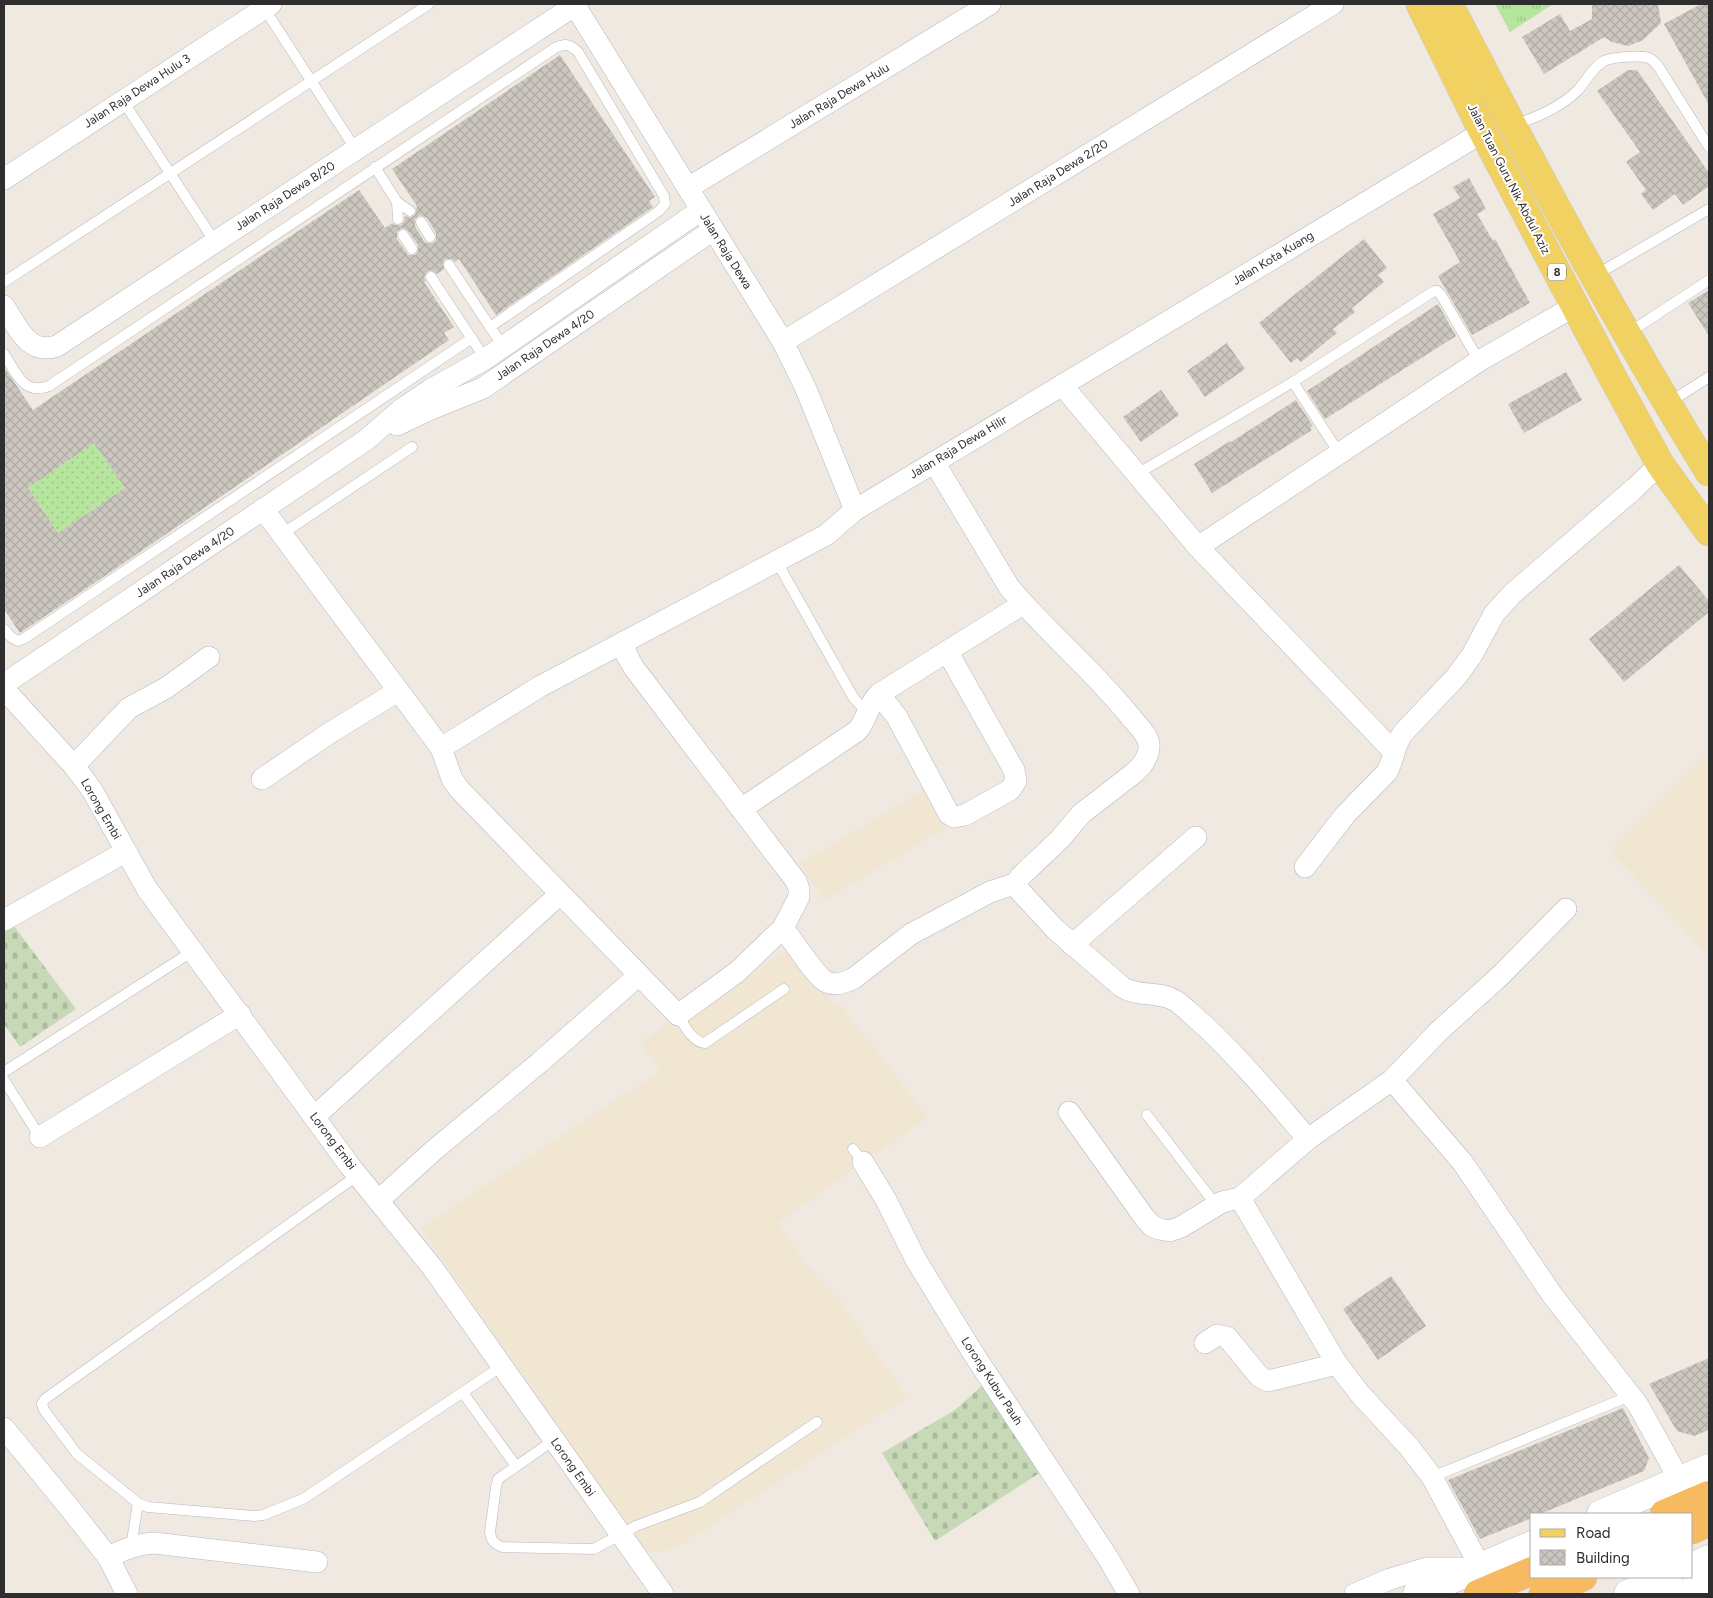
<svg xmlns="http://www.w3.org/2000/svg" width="1713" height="1598" font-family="Figtree,sans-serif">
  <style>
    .education { fill: #f0e6d1 }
    .grass { fill: url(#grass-dots) }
    .cemetery { fill: url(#cemetery-stones) }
    .park { fill: url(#park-tufts) }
    .building { fill: url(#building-cross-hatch); fill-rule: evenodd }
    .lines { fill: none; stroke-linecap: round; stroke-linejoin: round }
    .service-casing { stroke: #b4b7c1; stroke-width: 11 }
    .minor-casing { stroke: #b4b7c1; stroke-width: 22 }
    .secondary-casing { stroke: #b4b7c1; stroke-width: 29 }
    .primary-casing { stroke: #c9c9c9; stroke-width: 29 }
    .trunk-casing { stroke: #c9c9c9; stroke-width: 29 }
    .service { stroke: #fff; stroke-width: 10 }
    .minor { stroke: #fff; stroke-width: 21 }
    .secondary { stroke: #fff; stroke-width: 28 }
    .primary { stroke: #f2d163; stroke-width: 28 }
    .trunk { stroke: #f8ba60; stroke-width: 28 }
    .labels { text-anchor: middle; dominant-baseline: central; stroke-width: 4; stroke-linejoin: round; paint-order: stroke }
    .shield { fill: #fff; stroke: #6d6d6d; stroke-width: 1 }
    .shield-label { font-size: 11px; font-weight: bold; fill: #2e2e2e }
    .street-label { font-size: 12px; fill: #2e2e2e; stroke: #fff }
  </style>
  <defs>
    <pattern id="grass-dots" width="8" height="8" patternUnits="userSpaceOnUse" patternTransform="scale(1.25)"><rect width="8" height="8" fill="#b6e59e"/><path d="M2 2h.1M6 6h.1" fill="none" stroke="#9dc588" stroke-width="1.8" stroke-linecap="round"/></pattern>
    <pattern id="cemetery-stones" width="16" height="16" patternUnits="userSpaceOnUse" patternTransform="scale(1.25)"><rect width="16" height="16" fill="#c8d9b8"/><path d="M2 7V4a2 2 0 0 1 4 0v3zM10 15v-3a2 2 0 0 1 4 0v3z" fill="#acbb9e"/></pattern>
    <pattern id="park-tufts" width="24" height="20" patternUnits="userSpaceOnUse" patternTransform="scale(1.25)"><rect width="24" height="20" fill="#b6e59e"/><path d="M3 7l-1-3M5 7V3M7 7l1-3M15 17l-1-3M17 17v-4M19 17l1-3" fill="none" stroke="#9dc588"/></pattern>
    <pattern id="building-cross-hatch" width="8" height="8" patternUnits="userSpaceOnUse" patternTransform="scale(1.25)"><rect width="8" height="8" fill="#cbc7bf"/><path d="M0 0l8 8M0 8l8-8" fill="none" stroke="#afaba4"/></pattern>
  </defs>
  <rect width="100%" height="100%" fill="#efe9e1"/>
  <g class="education">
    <path d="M1709 752V955L1610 851Z"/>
    <path d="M925 789 947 827 825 900 799 864Z"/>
    <path d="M790 948 835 1005 838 1002 928 1117 778 1223 806 1264 838 1299 907 1397 682 1544 667 1550 646 1553 421 1228 660 1071 641 1044 669 1021 673 1026H678Z"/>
  </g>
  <path class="grass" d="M94 443 125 488 58 533 28 488Z"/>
  <g class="cemetery">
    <path d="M14 926 76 1009 20 1047 4 1024V932Z"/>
    <path d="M983 1385 1041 1472 935 1541 882 1453 955 1410Z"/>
  </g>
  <path class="park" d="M1495 4H1553L1510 32Z"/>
  <g class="building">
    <path d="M1592 4H1658L1661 23 1643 40 1628 46 1612 42 1604 37 1544 74 1522 37 1560 14 1570 31 1592 19Z"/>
    <path d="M1701 4H1709V105L1664 24Z"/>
    <path d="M560 55 655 197 649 201 653 207 496 315 459 259 455 262 452 259H446L443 262 444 269 437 274 431 270 427 272 424 277 426 281 424 282 454 327 444 333 449 340 121 565 20 633 4 609V367L33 410 359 190 385 228 392 223 395 225H401L404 222 405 216 410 218 415 215 417 206 392 169ZM420 215 427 218 436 233V240L433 243H427L424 241 415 226V219ZM402 228 408 231 418 245V252L415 255H408L397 239V232ZM94 443 125 488 58 533 28 488Z"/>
    <path d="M1628 70H1637L1709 173V186L1683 205 1675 194 1653 210 1641 194 1646 190 1626 162 1640 152 1597 91Z"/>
    <path d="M1469 178 1486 209 1477 214 1493 241 1495 239 1530 303 1472 335 1438 276 1460 262 1433 214 1460 198 1453 187Z"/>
    <path d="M1364 239 1387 268 1378 275 1384 282 1352 308 1355 312 1333 329 1337 333 1301 362 1297 358 1291 363 1259 323Z"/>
    <path d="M1709 290V336L1688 303Z"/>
    <path d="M1438 304 1456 336 1325 419 1307 391Z"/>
    <path d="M1227 343 1245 369 1205 397 1187 371Z"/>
    <path d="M1566 372 1582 400 1524 433 1508 404Z"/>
    <path d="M1161 390 1179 415 1141 442 1123 417Z"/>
    <path d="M1296 400 1313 426 1310 428 1312 430 1212 493 1194 464 1230 441 1231 442Z"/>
    <path d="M1679 565 1709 601V612L1624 682 1589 639Z"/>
    <path d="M1391 1276 1426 1326 1378 1360 1343 1309Z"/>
    <path d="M1709 1358V1430L1694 1436 1677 1431 1649 1384Z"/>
    <path d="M1623 1408 1649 1458 1644 1471 1540 1514H1532V1518L1480 1539 1448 1480Z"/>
  </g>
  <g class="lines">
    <g class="service-casing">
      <g id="service">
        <path d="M264 8 356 150"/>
        <path d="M123 101 215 242"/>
        <path d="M1514 125C1537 117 1560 108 1578 90 1586 81 1593 67 1604 61 1612 57 1641 55 1649 58 1653 60 1655 63 1658 66L1709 147"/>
        <path d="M375 167 397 202 410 211"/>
        <path d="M397 202 398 219"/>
        <path d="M421 222 430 237"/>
        <path d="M403 235 412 249"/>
        <path d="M449 265 504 348"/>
        <path d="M1594 276 1709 209"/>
        <path d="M431 277 486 360"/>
        <path d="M4 282 429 4"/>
        <path d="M1627 334 1709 280"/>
        <path d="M4 354C16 372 23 396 49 386L555 48C565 43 570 44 578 52L664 196 665 204 659 211 490 327"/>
        <path d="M1293 382 1339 453"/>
        <path d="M1668 403 1709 377"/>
        <path d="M1137 474 1293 382 1434 291H1437L1441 295 1479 361"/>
        <path d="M282 534 412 447"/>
        <path d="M777 562 853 697 867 713"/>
        <path d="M4 629 11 637 18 641 25 638 472 338"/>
        <path d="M678 1015C684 1025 693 1043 705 1043L784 989"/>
        <path d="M4 1072 193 951"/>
        <path d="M4 1080 40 1137"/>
        <path d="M1147 1115 1216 1205"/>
        <path d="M853 1149 863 1162"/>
        <path d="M358 1175 45 1399 42 1404 44 1410 77 1454 138 1503 148 1507 254 1516 263 1515 303 1499 502 1366"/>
        <path d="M463 1393 516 1466"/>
        <path d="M554 1440 498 1479 496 1487 490 1532C491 1541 495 1544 502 1547L594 1549 636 1526 700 1502 817 1422"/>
        <path d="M1432 1477 1630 1396"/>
        <path d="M131 1547 138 1503"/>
      </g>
    </g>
    <g class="minor-casing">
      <g id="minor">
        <path d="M574 4 783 342 806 389 855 510"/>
        <path d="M4 179 271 4"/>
        <path d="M688 188 990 4"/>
        <path d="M4 306C17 326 28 356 57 346L577 4"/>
        <path d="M783 342 1333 4"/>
        <path d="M1062 385 1198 547 1394 752"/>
        <path d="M397 425 431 409 483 388 713 230"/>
        <path d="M934 462 1009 587C1047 632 1093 670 1130 716 1136 724 1147 733 1149 744 1150 752 1146 759 1142 765L1134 773 1081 814 1060 839 1020 877 1017 883 1019 890 1055 929 1122 987C1140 998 1159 990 1176 1001 1186 1008 1195 1018 1205 1026 1242 1061 1275 1101 1308 1139"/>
        <path d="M263 509 441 748 452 779 460 790 678 1015 737 972 783 928"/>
        <path d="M1198 547 1479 361 1575 306"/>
        <path d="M624 642 627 656 634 668 796 881 799 889V897L783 928C792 939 814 974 825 981 835 987 845 983 854 978L911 934 990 892 1017 883"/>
        <path d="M4 684 366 440 403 408 430 390 485 359 701 210"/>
        <path d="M4 689 74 766 92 790 147 889 350 1166 432 1267 663 1594"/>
        <path d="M879 694 897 717 949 814 954 817 965 815 1010 790 1016 781 1014 770 947 651"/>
        <path d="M441 748 539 687 826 535 855 510 1483 132"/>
        <path d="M74 766 129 708 166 688 209 657"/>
        <path d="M262 779 328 734 398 691"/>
        <path d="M741 809 857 731C867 720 868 704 879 694L1023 604"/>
        <path d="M1305 867 1345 815 1387 772C1394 759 1394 745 1403 733L1456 677 1472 655 1494 614 1512 594 1635 488 1660 464"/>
        <path d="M4 920 125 852"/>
        <path d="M1072 945 1196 837"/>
        <path d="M1392 1080 1463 1163 1553 1296 1638 1405 1679 1479"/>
        <path d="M1069 1112 1144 1217 1152 1226 1159 1229 1170 1231 1181 1227 1222 1202 1240 1198 1308 1139 1392 1080 1439 1031 1501 975 1566 909"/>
        <path d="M314 1117 560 894"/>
        <path d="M40 1137 240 1014"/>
        <path d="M863 1162 886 1200 916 1260 973 1353 1108 1558 1129 1594"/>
        <path d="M1240 1198 1337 1364 1360 1394 1409 1447 1432 1477 1481 1568H1427L1390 1579 1355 1594"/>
        <path d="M379 1200 433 1151 539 1063 639 975"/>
        <path d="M1205 1343 1217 1335 1227 1337 1259 1376 1268 1381 1337 1364"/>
        <path d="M4 1428 68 1506 108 1557 127 1594"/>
        <path d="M108 1557C123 1550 137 1544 154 1543L317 1562"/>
        <path d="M1670 1594 1709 1582"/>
      </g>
    </g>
    <g class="secondary-casing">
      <g id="secondary">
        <path d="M1601 1514 1709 1468"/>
        <path d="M1692 1567 1709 1559"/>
        <path d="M1417 1594 1532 1545"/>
        <path d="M1628 1594 1668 1577"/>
      </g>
    </g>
    <g class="primary-casing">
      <g id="primary">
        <path d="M1420 4 1483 132 1612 376 1660 464 1709 532"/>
        <path d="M1449 4C1531 163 1615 320 1709 472"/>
      </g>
    </g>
    <g class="trunk-casing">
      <g id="trunk">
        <path d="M1664 1514 1709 1495"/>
        <path d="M1692 1530 1709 1522"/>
        <path d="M1478 1594 1532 1571"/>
        <path d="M1543 1594 1583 1577"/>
      </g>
    </g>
    <use href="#service" class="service"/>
    <use href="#minor" class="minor"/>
    <use href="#secondary" class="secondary"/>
    <use href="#primary" class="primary"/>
    <use href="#trunk" class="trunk"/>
  </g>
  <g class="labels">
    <rect class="shield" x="1548" y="263.5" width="18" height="17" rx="4"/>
    <g class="shield-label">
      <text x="1557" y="272">8</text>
    </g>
    <g class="street-label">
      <text transform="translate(137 91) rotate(-33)">Jalan Raja Dewa Hulu 3</text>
      <text transform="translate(839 96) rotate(-31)">Jalan Raja Dewa Hulu</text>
      <text transform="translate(1058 173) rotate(-32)">Jalan Raja Dewa 2/20</text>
      <text transform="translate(1509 179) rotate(63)">Jalan Tuan Guru Nik Abdul Aziz</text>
      <text transform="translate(285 196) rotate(-33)">Jalan Raja Dewa B/20</text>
      <text transform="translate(726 251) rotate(58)">Jalan Raja Dewa</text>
      <text transform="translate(1273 258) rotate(-31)">Jalan Kota Kuang</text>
      <text transform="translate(545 345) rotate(-34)">Jalan Raja Dewa 4/20</text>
      <text transform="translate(958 447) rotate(-31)">Jalan Raja Dewa Hilir</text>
      <text transform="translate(185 562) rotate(-34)">Jalan Raja Dewa 4/20</text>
      <text transform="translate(101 809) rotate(60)">Lorong Embi</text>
      <text transform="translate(333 1141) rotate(53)">Lorong Embi</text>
      <text transform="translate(992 1381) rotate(57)">Lorong Kubur Pauh</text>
      <text transform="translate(573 1467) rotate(55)">Lorong Embi</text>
    </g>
  </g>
  <rect width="1713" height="1598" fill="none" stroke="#2e2e2e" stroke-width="10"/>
  <rect x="1530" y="1513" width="162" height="65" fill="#ffffff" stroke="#ababab"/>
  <rect x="1540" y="1529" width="25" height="8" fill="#f2d163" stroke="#ababab"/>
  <text x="1576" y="1538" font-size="15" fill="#2e2e2e">Road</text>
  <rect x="1540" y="1550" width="25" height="15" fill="url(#building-cross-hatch)" stroke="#ababab"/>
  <text x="1576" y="1563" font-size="15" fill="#2e2e2e">Building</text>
</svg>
